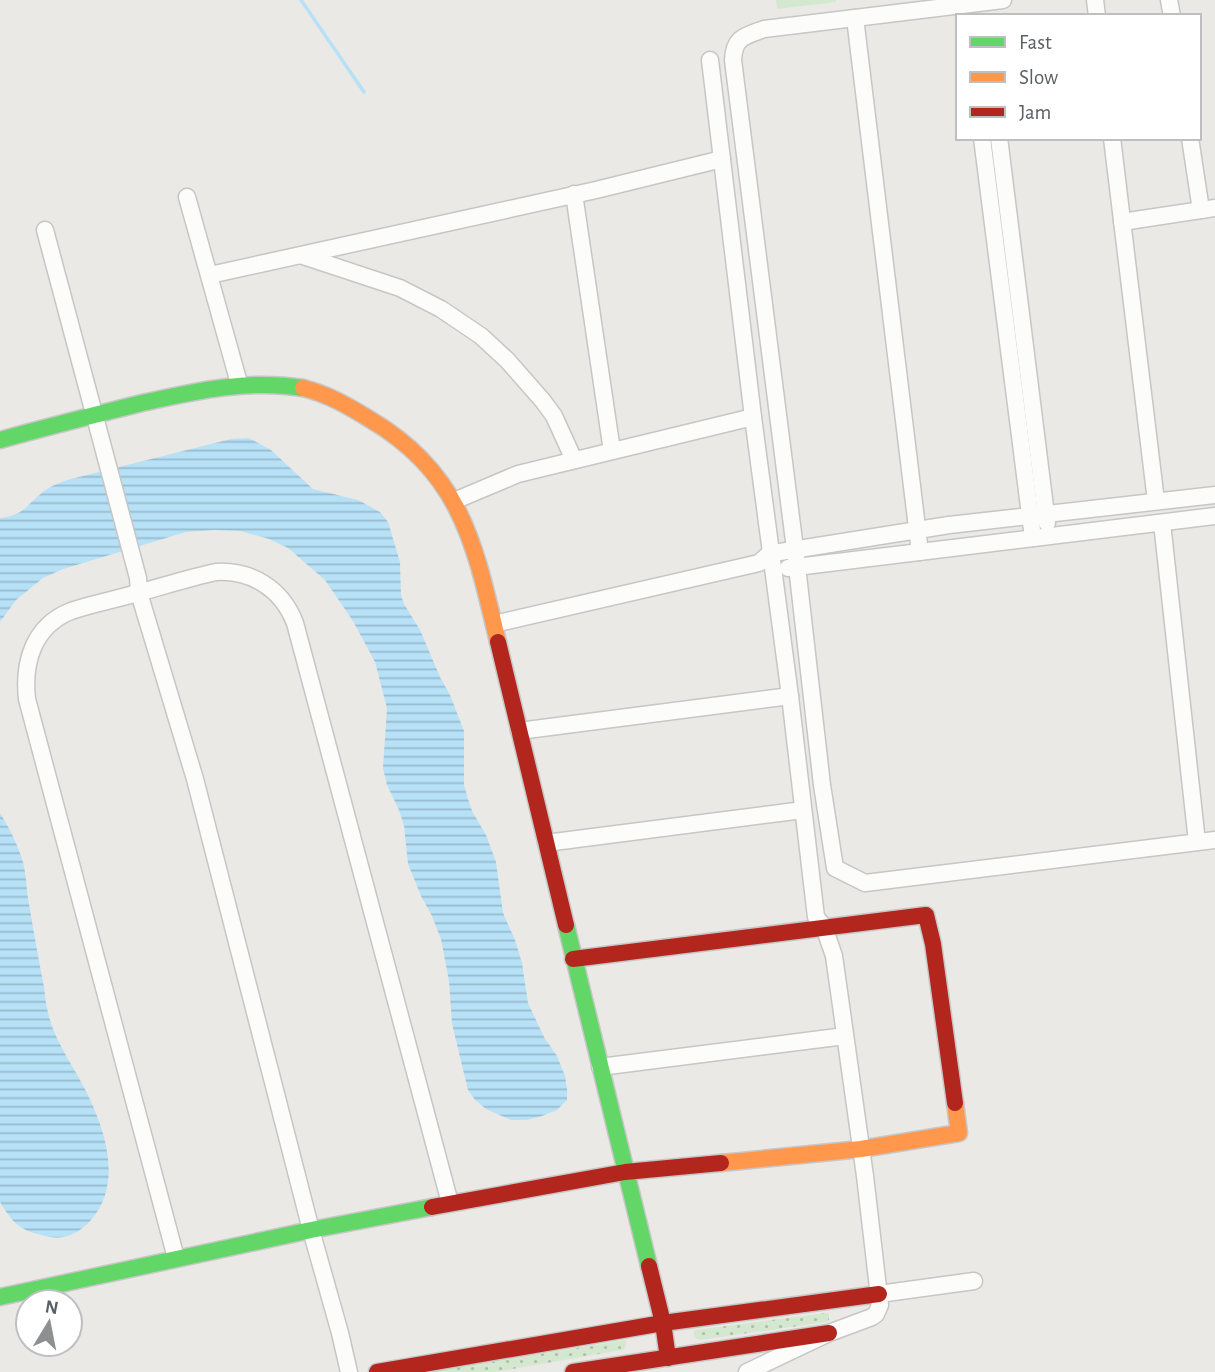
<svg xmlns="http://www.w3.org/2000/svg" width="1215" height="1372" font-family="'Alegreya Sans',sans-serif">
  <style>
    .grass { fill: url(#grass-dots) }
    .garden { fill: #d3e8cf }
    .water { fill: url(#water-rules) }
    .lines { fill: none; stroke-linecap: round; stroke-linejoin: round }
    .stream { stroke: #b7e1f7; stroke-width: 3.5 }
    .street-casing { stroke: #c6c6c6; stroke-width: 19 }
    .fast-casing { stroke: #c7c7c7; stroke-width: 19 }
    .slow-casing { stroke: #c7c7c7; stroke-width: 19 }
    .jam-casing { stroke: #c7c7c7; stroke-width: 19 }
    .street { stroke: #fcfcfb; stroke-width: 16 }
    .fast { stroke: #63d668; stroke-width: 16 }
    .slow { stroke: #ff974d; stroke-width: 16 }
    .jam { stroke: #b3261e; stroke-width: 16 }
  </style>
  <defs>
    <pattern id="grass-dots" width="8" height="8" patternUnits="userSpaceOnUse" patternTransform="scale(1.75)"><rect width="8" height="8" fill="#d3e8cf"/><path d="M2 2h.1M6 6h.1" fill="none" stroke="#aebfac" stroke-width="1.8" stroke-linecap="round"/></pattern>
    <pattern id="water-rules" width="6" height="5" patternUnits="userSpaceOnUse" patternTransform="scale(1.75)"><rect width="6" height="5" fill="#b7e1f7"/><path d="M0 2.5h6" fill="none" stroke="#98bacc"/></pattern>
  </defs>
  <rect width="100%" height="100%" fill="#ebe9e5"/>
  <g class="grass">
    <path d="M826 1313 829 1314V1320L826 1322 700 1340 695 1338 693 1332 696 1330Z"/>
    <path d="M625 1340 626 1343 625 1349 622 1350 495 1372H430Z"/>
  </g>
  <path class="garden" d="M776 0H836V2L777 9Z"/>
  <g class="water">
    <path d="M249 438 271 450 313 489 358 500 380 512 388 522 400 562 401 595 404 604 420 630 440 677 450 695 464 731V785L468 799 472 811 486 835 496 862 503 913 515 940 522 963 528 1003 544 1037 557 1056 565 1076 567 1089V1100L557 1110 542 1116 527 1120H511L486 1109 475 1100 468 1090 452 1024 449 981 441 939 431 914 421 896 408 864 404 826 399 810 387 785 383 768 387 708 375 662 353 621 325 580 288 548 269 539 240 531 214 530 186 532 63 569 43 578 16 600 0 622V518C26 515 27 503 47 489 53 485 60 483 67 480L231 439Z"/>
    <path d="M0 813C8 826 16 841 21 856 26 869 26 884 28 898 33 928 38 957 44 987 45 996 46 1005 48 1013 54 1038 68 1058 80 1080 102 1120 126 1180 91 1220 80 1232 67 1240 50 1237 22 1231 15 1227 0 1202Z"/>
  </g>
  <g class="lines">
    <path class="stream" d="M301 0 364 92"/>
    <g class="street-casing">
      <g id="street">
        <path d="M1003 0 764 29C745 36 734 37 733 60L795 549 822 785 835 868 865 883 1215 840"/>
        <path d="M1095 0 1097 16"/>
        <path d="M1169 0 1172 16"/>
        <path d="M855 18 920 552"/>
        <path d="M710 60 753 417 790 696 816 917 824 927 834 956 865 1176 880 1305 876 1314 872 1317 829 1333 747 1372"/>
        <path d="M982 138 1033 538"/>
        <path d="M999 138 1047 523"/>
        <path d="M1112 138 1156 501"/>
        <path d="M1190 138 1201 210"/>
        <path d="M574 194 612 451"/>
        <path d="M187 197 239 383"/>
        <path d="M1122 222 1215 208"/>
        <path d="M45 230 138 578 139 593 195 779 311 1230 340 1333 349 1372"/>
        <path d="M303 256 400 288 441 309 481 336 507 360 543 401 554 416 574 460"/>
        <path d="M210 275 596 190 722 159"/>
        <path d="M454 501 518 474 753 417"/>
        <path d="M1162 523 1197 842"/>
        <path d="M780 552 949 525 1215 495"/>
        <path d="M788 568 1215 516"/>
        <path d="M494 624 759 563 770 553"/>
        <path d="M519 731 790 696"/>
        <path d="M546 843 803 810"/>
        <path d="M600 1067 845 1036"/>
        <path d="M176 1258 27 699C23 663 33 626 71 611 91 604 113 600 134 594 161 587 188 578 216 572 252 570 282 589 295 623L450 1203"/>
        <path d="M879 1294 974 1281"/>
      </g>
    </g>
    <g class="fast-casing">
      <g id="fast">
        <path d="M0 440C47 427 94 415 142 403 196 391 247 379 303 388"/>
        <path d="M566 925 649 1266"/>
        <path d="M0 1297 311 1230 432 1207"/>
      </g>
    </g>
    <g class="slow-casing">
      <g id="slow">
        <path d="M303 388C328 394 350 407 371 420 462 474 475 546 498 642"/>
        <path d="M721 1163 861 1149 959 1133 955 1103"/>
      </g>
    </g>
    <g class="jam-casing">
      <g id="jam">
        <path d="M498 642 566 925"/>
        <path d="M573 959 926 915 933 944 955 1103"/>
        <path d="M432 1207 625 1172 721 1163"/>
        <path d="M649 1266 663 1323 668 1358"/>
        <path d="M377 1372 663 1323 879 1294"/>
        <path d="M573 1372 829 1333"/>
      </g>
    </g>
    <use href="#street" class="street"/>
    <use href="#fast" class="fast"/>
    <use href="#slow" class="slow"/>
    <use href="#jam" class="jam"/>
  </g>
  <rect x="956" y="14" width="245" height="126" fill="#ffffff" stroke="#bdbfc1" stroke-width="2"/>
  <rect x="970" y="37" width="35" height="10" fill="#63d668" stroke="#bdbfc1" stroke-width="2"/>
  <text x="1019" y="49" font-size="21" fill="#5a5f64">Fast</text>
  <rect x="970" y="72" width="35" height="10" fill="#ff974d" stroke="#bdbfc1" stroke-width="2"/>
  <text x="1019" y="84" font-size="21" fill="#5a5f64">Slow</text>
  <rect x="970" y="107" width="35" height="10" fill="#b3261e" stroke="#bdbfc1" stroke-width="2"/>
  <text x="1019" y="119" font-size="21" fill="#5a5f64">Jam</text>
  <g transform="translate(49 1323) rotate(10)"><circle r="33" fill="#ffffff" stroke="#bdbfc1" stroke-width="2"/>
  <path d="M0-5L12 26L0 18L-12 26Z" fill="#8d8f91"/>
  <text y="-10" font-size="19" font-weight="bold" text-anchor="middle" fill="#5a5f64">N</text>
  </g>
</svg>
